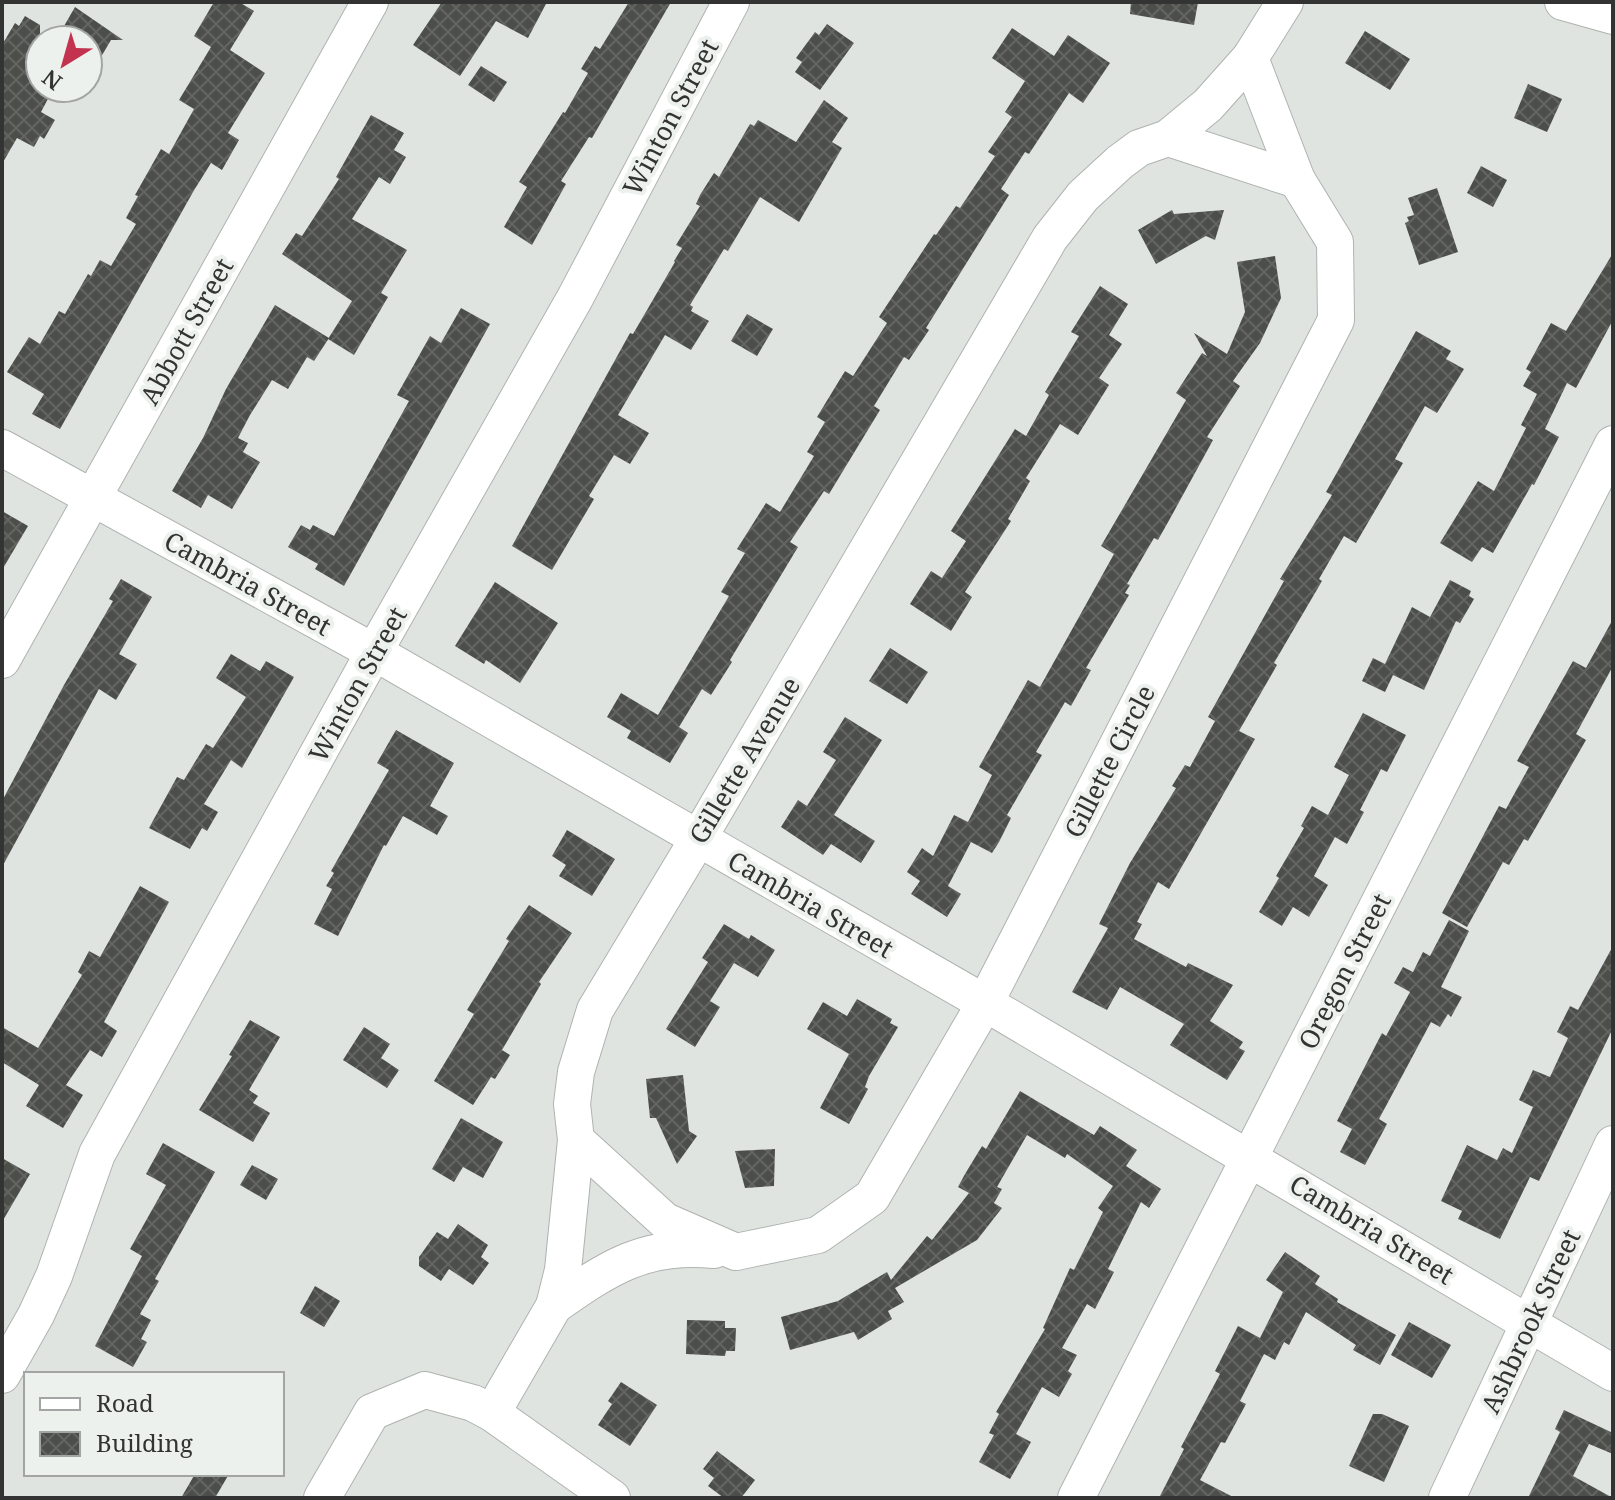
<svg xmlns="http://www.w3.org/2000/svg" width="1615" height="1500" font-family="'Noto Serif',serif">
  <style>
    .building { fill: url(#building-cross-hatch) }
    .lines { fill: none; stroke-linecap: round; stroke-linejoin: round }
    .minor-casing { stroke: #aeb3b0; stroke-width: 38 }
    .minor { stroke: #fff; stroke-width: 36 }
    .labels { text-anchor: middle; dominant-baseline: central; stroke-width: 8; stroke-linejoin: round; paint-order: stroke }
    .street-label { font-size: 26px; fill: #323332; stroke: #ecf1ee }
  </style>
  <defs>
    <pattern id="building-cross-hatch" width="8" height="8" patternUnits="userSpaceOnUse" patternTransform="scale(2)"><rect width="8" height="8" fill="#4c4e4a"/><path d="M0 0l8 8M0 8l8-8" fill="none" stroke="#646562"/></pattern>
  </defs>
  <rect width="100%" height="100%" fill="#dfe4e1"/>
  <g class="building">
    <path d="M214 2H239L254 11 230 50 265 73 228 133 239 140 222 170 211 163 193 192 60 429 32 414 44 394 7 372 29 337 40 344 59 311 65 314 88 274 91 276 100 260 111 266 136 224 126 218 138 196 135 195 161 149 169 154 194 109 179 100 211 47 194 36Z"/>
    <path d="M442 2H547L528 38 496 21 460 76 413 45Z"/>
    <path d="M629 2H671L592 138 589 137 561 181 566 184 532 245 504 227 527 187 519 182 563 112 565 113 588 73 581 69 595 46 600 49Z"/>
    <path d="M1131 2H1198L1194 25 1130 14Z"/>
    <path d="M75 7 123 40H111L88 79V40H56Z"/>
    <path d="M25 16 40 25V90L50 95 41 112 55 120 44 139 40 136 34 147 17 138 2 164V45L15 23 19 26Z"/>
    <path d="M827 24 854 43 820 90 795 72 802 62 796 58 815 32 819 35Z"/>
    <path d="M1012 28 1054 56 1068 35 1110 63 1083 103 1069 93 1029 154 1025 152 1001 189 1009 195 926 328 929 330 909 360 904 357 874 406 880 410 829 494 824 491 790 542 798 547 730 660 732 662 711 695 702 689 679 727 688 733 670 763 627 738 631 731 607 717 621 693 658 715 729 596 721 592 745 553 737 549 766 503 780 512 814 456 807 452 825 422 817 417 845 371 853 376 887 323 879 317 934 234 936 235 956 206 960 208 995 156 988 152 1012 117 1005 112 1025 81 992 58Z"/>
    <path d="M1365 31 1410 59 1390 90 1345 63Z"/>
    <path d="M481 66 507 82 494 102 468 85Z"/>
    <path d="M1528 84 1562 99 1547 132 1514 118Z"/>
    <path d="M824 100 848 118 832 142 842 148 799 222 760 197 728 251 724 249 690 305 693 307 691 311 709 321 691 350 665 335 618 415 649 433 630 464 614 455 589 496 594 499 552 570 512 546 630 333 633 334 675 262 674 261 682 248 676 245 700 206 696 204 700 195 714 173 719 177 750 124 754 126 758 120 796 142Z"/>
    <path d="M371 115 404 133 394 150 406 157 390 184 379 177 352 219 407 250 381 293 388 297 354 355 328 339 352 301 282 254 296 233 302 236 339 179 336 177Z"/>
    <path d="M1481 166 1507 180 1493 207 1467 193Z"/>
    <path d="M1437 188 1458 252 1419 265 1405 223 1409 221 1407 217 1414 215 1408 198Z"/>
    <path d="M1172 210 1174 214 1224 210 1215 240 1206 236 1156 264 1138 230Z"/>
    <path d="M1613 253V320L1576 388 1567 383 1545 429 1559 437 1534 485 1532 484 1493 553 1482 547 1472 562 1440 543 1478 481 1494 491 1526 428 1521 425 1537 394 1523 386 1531 372 1526 369 1551 323 1566 331Z"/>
    <path d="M1275 256 1281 298 1260 343 1233 381 1240 386 1207 437 1213 440 1172 515 1158 540 1154 538 1127 584 1130 585 1125 593 1129 595 1086 668 1091 670 1071 706 1065 702 1036 752 1042 755 1007 815 1011 818 999 842 992 853 971 842 948 886 961 894 947 917 911 894 920 881 907 872 922 848 933 856 954 815 968 822 992 775 979 767 1028 680 1040 687 1114 554 1101 546 1186 400 1176 393 1202 353 1207 356 1194 333 1227 354 1245 312 1237 262Z"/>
    <path d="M1100 286 1128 304 1109 335 1122 344 1099 378 1109 385 1078 435 1060 424 1026 478 1030 481 1008 519 1011 521 965 592 972 597 951 631 910 604 931 571 942 578 966 541 951 531 1015 429 1026 436 1049 395 1045 392 1079 336 1071 332Z"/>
    <path d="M275 305 329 338 314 361 307 357 288 389 272 380 250 415 238 438 248 443 243 452 260 462 232 509 208 495 201 508 172 491 203 438 226 389Z"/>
    <path d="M461 308 490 324 344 586 315 569 318 564 288 547 301 525 310 530 313 525 334 536 409 401 397 395 430 336 441 343Z"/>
    <path d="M747 314 773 329 757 356 731 341Z"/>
    <path d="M1416 331 1451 351 1446 359 1464 369 1437 413 1425 406 1395 459 1403 463 1356 543 1344 536 1319 579 1322 581 1274 663 1277 665 1239 731 1255 739 1169 889 1158 882 1137 922 1142 924 1134 939 1186 967 1188 963 1233 985 1210 1021 1243 1042 1239 1048 1245 1051 1227 1080 1170 1045 1184 1024 1120 987 1107 1010 1072 992 1108 928 1099 924 1130 863 1176 788 1172 786 1185 765 1190 767 1215 721 1208 717 1284 581 1280 579 1332 495 1326 492Z"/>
    <path d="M2 511 28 526 2 570Z"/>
    <path d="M121 579 152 597 119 654 137 664 116 700 99 689 2 867V801L64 685 113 601 109 599Z"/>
    <path d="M1450 580 1471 591 1469 596 1474 599 1460 623 1456 621 1424 690 1393 675 1385 692 1362 681 1373 658 1385 664 1412 607 1430 617Z"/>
    <path d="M495 582 558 623 520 683 486 660 484 664 455 646Z"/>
    <path d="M1613 619V666L1576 734 1586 740 1528 841 1524 839 1509 865 1503 862 1467 927 1442 913 1499 806 1506 809 1529 767 1517 761 1573 661 1586 668Z"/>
    <path d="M890 648 928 672 907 704 869 681Z"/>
    <path d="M231 654 260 671 266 661 294 677 242 768 231 760 204 804 218 812 207 831 202 828 190 849 149 828 177 777 184 780 206 744 213 748 246 697 216 678Z"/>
    <path d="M1363 713 1406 735 1387 772 1381 769 1360 810 1364 812 1347 844 1335 837 1314 876 1328 885 1309 917 1293 907 1282 926 1259 912 1279 878 1276 876 1304 828 1301 826 1312 806 1328 815 1349 775 1334 767Z"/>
    <path d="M845 717 882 740 834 815 875 841 861 863 831 844 823 855 781 827 798 800 807 806 836 760 823 752Z"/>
    <path d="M396 730 454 763 430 806 448 816 437 835 403 816 386 846 384 845 338 936 314 924 332 889 326 886 334 873 331 871 389 770 377 763Z"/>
    <path d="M567 830 615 859 592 896 559 876 566 865 552 856Z"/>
    <path d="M140 886 169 902 104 1022 117 1031 102 1057 90 1050 66 1085 83 1095 63 1128 26 1106 39 1085 2 1062V1027L38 1048 82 975 78 972 89 951 100 957Z"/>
    <path d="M529 905 572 933 539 982 541 984 502 1050 510 1055 495 1079 491 1077 473 1105 434 1081 474 1014 467 1010 509 941 506 939Z"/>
    <path d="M1449 920 1469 931 1441 987 1462 997 1451 1017 1448 1014 1440 1027 1431 1022 1379 1119 1387 1124 1365 1165 1340 1152 1352 1129 1337 1121 1382 1033 1386 1036 1410 992 1394 983 1403 967 1413 972 1423 952 1430 956Z"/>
    <path d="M724 924 749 939 751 935 775 950 758 977 734 963 710 1001 720 1007 695 1047 666 1029 708 962 702 958Z"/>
    <path d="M1613 946V1028L1539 1181 1530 1177 1500 1239 1458 1219 1462 1211 1441 1201 1467 1145 1497 1160 1503 1148 1512 1153 1533 1107 1519 1100 1533 1070 1550 1077 1568 1038 1557 1032 1570 1006 1578 1010Z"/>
    <path d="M857 999 892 1019 890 1023 898 1027 869 1076 865 1087 868 1089 849 1124 820 1108 849 1054 807 1029 823 1002 847 1016Z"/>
    <path d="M250 1020 280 1037 249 1090 258 1096 253 1103 270 1113 253 1142 199 1110 232 1056 229 1055Z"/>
    <path d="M364 1027 390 1044 381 1058 399 1070 387 1088 343 1060Z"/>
    <path d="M683 1075 689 1131 697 1136 677 1164 656 1118H650L646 1079Z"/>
    <path d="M1020 1091 1094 1135 1100 1126 1137 1150 1126 1166 1161 1189 1149 1208 1141 1202 1108 1269 1114 1272 1095 1309 1087 1304 1062 1348 1077 1355 1068 1371 1072 1374 1059 1397 1042 1387 1016 1434 1031 1442 1010 1479 979 1462 994 1435 989 1433 999 1414 996 1412 1045 1329 1043 1328 1070 1268 1074 1270 1103 1212 1098 1208 1113 1186 1067 1154 1065 1158 1027 1135 997 1187 1002 1189 994 1203 1002 1208 977 1240 895 1288 904 1302 888 1311 892 1319 858 1340 854 1332 790 1350 781 1317 838 1301 887 1272 891 1280 927 1236 932 1240 969 1193 958 1187 965 1174 982 1146 986 1149Z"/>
    <path d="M461 1118 503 1142 483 1178 463 1167 454 1182 432 1169Z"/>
    <path d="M163 1143 215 1172 155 1279 159 1281 140 1314 151 1320 141 1339 147 1342 133 1367 95 1346 142 1256 130 1249 166 1185 146 1174Z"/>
    <path d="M775 1149 774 1186 745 1188 735 1151Z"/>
    <path d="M2 1158 30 1174 2 1222Z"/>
    <path d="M252 1165 278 1179 266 1200 240 1185Z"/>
    <path d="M458 1224 488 1245 481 1257 489 1263 473 1285 449 1269 441 1281 419 1266V1257L437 1232 448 1239Z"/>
    <path d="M1285 1252 1320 1276 1315 1284 1338 1299 1337 1302 1396 1335 1380 1365 1353 1350 1356 1345 1306 1312 1289 1345 1284 1342 1275 1360 1264 1354 1240 1401 1246 1404 1225 1443 1221 1442 1200 1480 1235 1498H1159L1184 1449 1181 1447 1220 1374 1215 1371 1238 1326 1260 1338 1283 1292 1266 1280Z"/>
    <path d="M315 1286 340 1301 324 1327 300 1313Z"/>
    <path d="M687 1320 725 1321V1328H736L735 1351H726L725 1356 686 1354Z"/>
    <path d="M1409 1322 1451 1345 1432 1378 1391 1355Z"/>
    <path d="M621 1382 657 1405 630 1446 598 1425 612 1404 608 1401Z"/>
    <path d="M1564 1410 1613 1433V1454L1589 1444 1573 1476 1613 1498H1528L1560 1432 1555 1429Z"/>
    <path d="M1373 1414H1382L1409 1426 1384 1482 1349 1466Z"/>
    <path d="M717 1451 755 1480 741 1498H724L708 1486 714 1478 703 1469Z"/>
    <path d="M195 1474H229L215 1498H181Z"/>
  </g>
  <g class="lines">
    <g class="minor-casing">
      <g id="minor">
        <path d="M1563 2 1613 16"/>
        <path d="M1250 58 1297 180"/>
        <path d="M2 448 374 652 985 1003 1613 1373"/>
        <path d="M2 660 370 2"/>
        <path d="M576 1140 665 1221 736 1252 818 1235 872 1197 985 1003 1336 320 1335 242 1297 180 1168 138"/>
        <path d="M554 1306C608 1268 645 1243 714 1250"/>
        <path d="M2 1375 36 1315 54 1276 97 1154 374 652 575 298 731 2"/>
        <path d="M492 1413 612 1498"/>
        <path d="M322 1498 372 1412 425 1390 473 1403 492 1413 554 1306 563 1270 576 1140 572 1104 576 1072 595 1010 698 839 1050 238 1083 196 1120 162 1139 148 1168 138 1208 105 1250 58 1285 2"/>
        <path d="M1076 1498 1613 444"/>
        <path d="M1447 1498 1613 1144"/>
      </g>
    </g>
    <use href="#minor" class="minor"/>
  </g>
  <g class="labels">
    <g class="street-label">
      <text transform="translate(670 117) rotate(-62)">Winton Street</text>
      <text transform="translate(186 331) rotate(-61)">Abbott Street</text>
      <text transform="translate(248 583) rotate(29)">Cambria Street</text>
      <text transform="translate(357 684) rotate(-61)">Winton Street</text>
      <text transform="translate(744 760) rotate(-59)">Gillette Avenue</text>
      <text transform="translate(1109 761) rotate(-63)">Gillette Circle</text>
      <text transform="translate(811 904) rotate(30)">Cambria Street</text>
      <text transform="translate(1344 971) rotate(-63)">Oregon Street</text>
      <text transform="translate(1372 1229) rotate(31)">Cambria Street</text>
      <text transform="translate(1530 1321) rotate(-65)">Ashbrook Street</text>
    </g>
  </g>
  <rect width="1615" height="1500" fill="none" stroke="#323332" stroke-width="8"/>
  <rect x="24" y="1372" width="260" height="104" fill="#ecf1ee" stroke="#a2a5a3" stroke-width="2"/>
  <rect x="40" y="1398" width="40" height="12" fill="#ffffff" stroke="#a2a5a3" stroke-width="2"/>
  <text x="96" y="1412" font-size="24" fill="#323332">Road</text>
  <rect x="40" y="1432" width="40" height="24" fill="url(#building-cross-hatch)" stroke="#a2a5a3" stroke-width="2"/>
  <text x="96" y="1452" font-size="24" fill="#323332">Building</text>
  <g transform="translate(64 64) rotate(217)"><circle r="38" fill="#ecf1ee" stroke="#a2a5a3" stroke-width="2"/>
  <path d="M0-6L14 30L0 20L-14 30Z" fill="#c3324f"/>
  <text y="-12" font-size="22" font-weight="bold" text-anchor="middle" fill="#323332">N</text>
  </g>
</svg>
